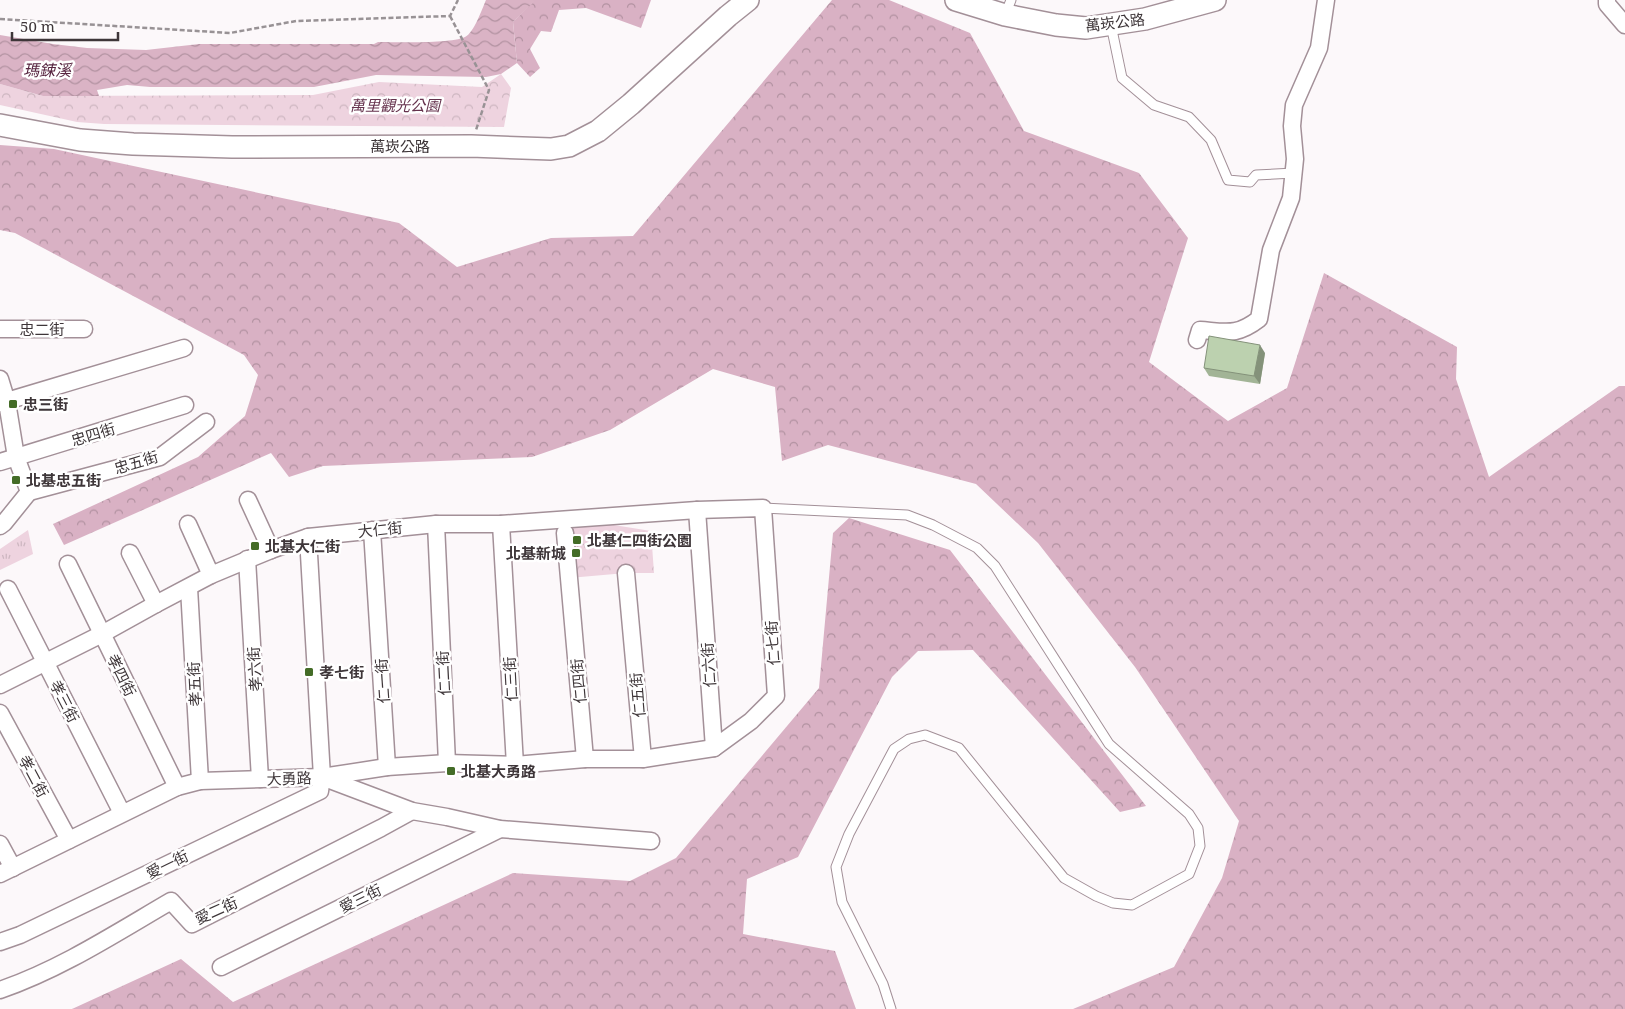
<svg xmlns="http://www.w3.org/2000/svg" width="1625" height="1009" font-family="'Noto Serif','Noto Sans TC',serif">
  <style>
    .grass { fill: url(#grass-tufts) }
    .forest { fill: url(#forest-crowns) }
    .park { fill: url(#park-crowns) }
    .water { fill: url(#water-waves) }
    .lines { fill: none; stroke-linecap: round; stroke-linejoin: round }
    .service-casing { stroke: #a39098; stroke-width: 11 }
    .minor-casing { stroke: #a39098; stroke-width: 19 }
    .tertiary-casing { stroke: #a39098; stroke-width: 24 }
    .path { stroke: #989295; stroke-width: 2.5; stroke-dasharray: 5 2.5; stroke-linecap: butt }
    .service { stroke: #fff; stroke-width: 9 }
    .minor { stroke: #fff; stroke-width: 16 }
    .tertiary { stroke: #fff; stroke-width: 21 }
    .wall { fill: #a2b496 }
    .shaded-wall { fill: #84927a }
    .building { fill: #bcd1af; stroke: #84927a }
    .poi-dot { fill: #446c27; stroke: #fff; stroke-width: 2 }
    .labels { text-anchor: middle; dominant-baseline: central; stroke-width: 5; stroke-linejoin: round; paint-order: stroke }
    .street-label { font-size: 15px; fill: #3e3639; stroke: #fff }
    .park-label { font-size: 15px; font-style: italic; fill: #65324d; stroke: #fff }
    .poi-label { font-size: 15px; font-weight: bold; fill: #3e3639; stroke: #fff; text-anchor: start }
    .water-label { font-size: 16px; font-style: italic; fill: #572540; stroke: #fff }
  </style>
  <defs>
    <pattern id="grass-tufts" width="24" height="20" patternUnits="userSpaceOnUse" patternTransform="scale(1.25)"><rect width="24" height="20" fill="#eed3df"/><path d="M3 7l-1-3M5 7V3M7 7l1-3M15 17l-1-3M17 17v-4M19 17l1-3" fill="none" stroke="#cdb6c0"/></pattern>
    <pattern id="forest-crowns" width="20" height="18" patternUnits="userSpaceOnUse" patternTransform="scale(1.25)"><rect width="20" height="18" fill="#d9b1c4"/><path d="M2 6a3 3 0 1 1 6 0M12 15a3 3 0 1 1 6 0" fill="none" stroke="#b191a0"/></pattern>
    <pattern id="park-crowns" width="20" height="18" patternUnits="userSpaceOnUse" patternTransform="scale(1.25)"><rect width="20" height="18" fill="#eed3df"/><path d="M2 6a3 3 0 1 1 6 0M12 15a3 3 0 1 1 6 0" fill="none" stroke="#cdb6c0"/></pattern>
    <pattern id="water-waves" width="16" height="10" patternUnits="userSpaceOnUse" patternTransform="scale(1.25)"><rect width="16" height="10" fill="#dab3c5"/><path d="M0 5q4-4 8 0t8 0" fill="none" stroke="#b292a1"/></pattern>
  </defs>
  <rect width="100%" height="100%" fill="#fcf8fa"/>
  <path class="grass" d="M28 530 33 554 0 570V549Z"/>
  <g class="forest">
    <path d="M533 0H651L641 28 586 8 559 10 551 32 541 31 530 49 540 68 530 77 517 63 513 22 533 2Z"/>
    <path d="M832 0H889L970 33 1024 131 1139 173 1188 238 1149 362 1228 421 1287 388 1324 273 1457 347 1456 379 1489 477 1619 386H1625V1009H1073L1174 967 1222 878 1239 821 1135 667 1038 543 976 484 828 445 782 461 775 387 713 369 610 430 532 457 323 466 289 477 271 453 64 545 53 524 198 457 245 416 258 375 244 355 15 233 0 230V145L54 149 399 223 457 267 551 238 633 236Z"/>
    <path d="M849 518 950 550 1146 806 1120 812 973 650 918 651 892 677 798 857 747 879 743 934 835 951 856 1009H72L181 959 233 1002 513 873 630 881 676 858 819 688 833 533Z"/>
  </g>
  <g class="park">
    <path d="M501 74 511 88 504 127 104 124 77 122 0 105V84L43 96 313 95 379 82 482 87Z"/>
    <path d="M552 515 651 531 654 573H626L569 578Z"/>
  </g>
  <path class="water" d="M486 0H533L534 2 513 22 517 63 501 74 486 77 376 75 314 87H150L127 85 97 90 99 96H43L0 84V35L53 44 87 48 146 50 199 44H374L378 42C396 42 450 44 465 37 474 33 482 9 486 0Z"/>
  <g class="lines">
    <g class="service-casing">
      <g id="service">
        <path d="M1005 15 1011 0"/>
        <path d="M1111 25 1122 78 1154 105 1189 117 1211 140 1228 180 1250 182 1256 175 1294 173"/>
        <path d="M763 508 907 515 933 525 977 548 995 566 1109 744 1189 814 1198 828 1200 846 1189 874 1132 905 1113 903 1096 896 1064 878 959 748 925 735 909 739 894 749 849 834 836 867 842 902 883 984 891 1009"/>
      </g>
    </g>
    <g class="minor-casing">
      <g id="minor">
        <path d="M1607 0V4L1625 25"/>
        <path d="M0 329H84"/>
        <path d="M1197 340 1200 330C1227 332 1237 336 1259 319L1271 250 1291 198 1295 159 1292 126 1294 105 1319 48 1326 0"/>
        <path d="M0 379 7 402 16 457 29 492 4 523 0 526"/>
        <path d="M0 403 184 348"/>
        <path d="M0 462 185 405"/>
        <path d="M29 492 160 457 206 422"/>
        <path d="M248 500 271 550"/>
        <path d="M697 510 714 748"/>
        <path d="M188 524 211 575"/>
        <path d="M436 524 447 763"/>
        <path d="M501 524 515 765"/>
        <path d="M372 530 387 767"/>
        <path d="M565 533 585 759"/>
        <path d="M130 553 156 604"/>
        <path d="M247 559 260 779"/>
        <path d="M68 564 177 787"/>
        <path d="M626 573 643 759"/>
        <path d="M189 588 200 781"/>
        <path d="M8 589 122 813"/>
        <path d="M0 685 102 634 156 604 211 575 271 550 308 537 436 524H501L697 510 763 508 776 696 751 721 714 748 643 759H585L515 765 447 763 387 767 322 777"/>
        <path d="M0 713 69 840"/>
        <path d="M0 844 13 868"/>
        <path d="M0 874 177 787 200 781 322 777 412 811 447 817 500 829 651 841"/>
        <path d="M0 942 20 935 320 791 322 777 308 537"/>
        <path d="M221 967 500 829"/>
        <path d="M0 990C61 969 116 933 171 901L192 924 381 828 412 811"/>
      </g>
    </g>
    <g class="tertiary-casing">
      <g id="tertiary">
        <path d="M956 0 1005 15 1056 25 1086 28 1145 19 1215 0"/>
        <path d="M0 125 80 140 133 144 232 147 471 146 551 149 569 146 598 131 631 104 728 16 748 0"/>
      </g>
    </g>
    <g class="path">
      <path d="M450 16 489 90 476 130"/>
      <path d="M0 19 230 33 296 21 450 16 458 0"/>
    </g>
    <use href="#service" class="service"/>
    <use href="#minor" class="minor"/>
    <use href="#tertiary" class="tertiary"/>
  </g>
  <path class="wall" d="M1265 353 1260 384 1209 376 1204 368Z"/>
  <path class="shaded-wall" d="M1260 345 1265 353 1260 384 1254 376Z"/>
  <path class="building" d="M1209 336 1260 345 1254 376 1204 368Z"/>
  <g class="poi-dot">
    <rect x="8" y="399" width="10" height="10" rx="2.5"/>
    <rect x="11" y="475" width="10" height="10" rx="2.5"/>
    <rect x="572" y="535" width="10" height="10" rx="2.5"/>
    <rect x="250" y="541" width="10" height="10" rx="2.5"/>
    <rect x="571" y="548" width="10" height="10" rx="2.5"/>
    <rect x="304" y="667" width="10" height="10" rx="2.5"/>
    <rect x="446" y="766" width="10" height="10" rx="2.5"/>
  </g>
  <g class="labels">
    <g class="street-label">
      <text transform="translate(1115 22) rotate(-7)">萬崁公路</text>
      <text x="400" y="146">萬崁公路</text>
      <text x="42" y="329">忠二街</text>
      <text transform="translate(93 434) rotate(-17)">忠四街</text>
      <text transform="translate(136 462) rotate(-17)">忠五街</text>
      <text transform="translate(380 529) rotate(-6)">大仁街</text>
      <text transform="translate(772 643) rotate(-94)">仁七街</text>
      <text transform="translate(708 665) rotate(-94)">仁六街</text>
      <text transform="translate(254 669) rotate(-93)">孝六街</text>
      <text transform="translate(443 673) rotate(-93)">仁二街</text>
      <text transform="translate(122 675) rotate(64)">孝四街</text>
      <text transform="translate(510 679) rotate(-93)">仁三街</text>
      <text transform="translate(382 681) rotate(-94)">仁一街</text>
      <text transform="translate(578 681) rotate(-95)">仁四街</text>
      <text transform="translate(194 684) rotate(-93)">孝五街</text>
      <text transform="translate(637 695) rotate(-95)">仁五街</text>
      <text transform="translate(65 701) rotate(63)">孝三街</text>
      <text transform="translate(34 776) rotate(62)">孝二街</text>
      <text transform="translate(289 778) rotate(-2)">大勇路</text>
      <text transform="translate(167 864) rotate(-26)">愛一街</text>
      <text transform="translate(360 898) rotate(-26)">愛三街</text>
      <text transform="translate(216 910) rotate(-24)">愛二街</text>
    </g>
    <g class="park-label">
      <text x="395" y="105">萬里觀光公園</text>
    </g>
    <g class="poi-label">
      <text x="23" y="404">忠三街</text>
      <text x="26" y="480">北基忠五街</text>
      <text x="587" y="540">北基仁四街公園</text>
      <text x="265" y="546">北基大仁街</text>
      <text x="566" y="553" text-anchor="end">北基新城</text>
      <text x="319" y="672">孝七街</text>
      <text x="461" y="771">北基大勇路</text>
    </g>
    <g class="water-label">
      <text x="47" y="70">瑪鋉溪</text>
    </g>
  </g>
  <path d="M12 32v8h106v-8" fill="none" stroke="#3e3639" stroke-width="2.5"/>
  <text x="20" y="32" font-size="15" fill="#3e3639" stroke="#ffffff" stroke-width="4" paint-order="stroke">50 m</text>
</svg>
